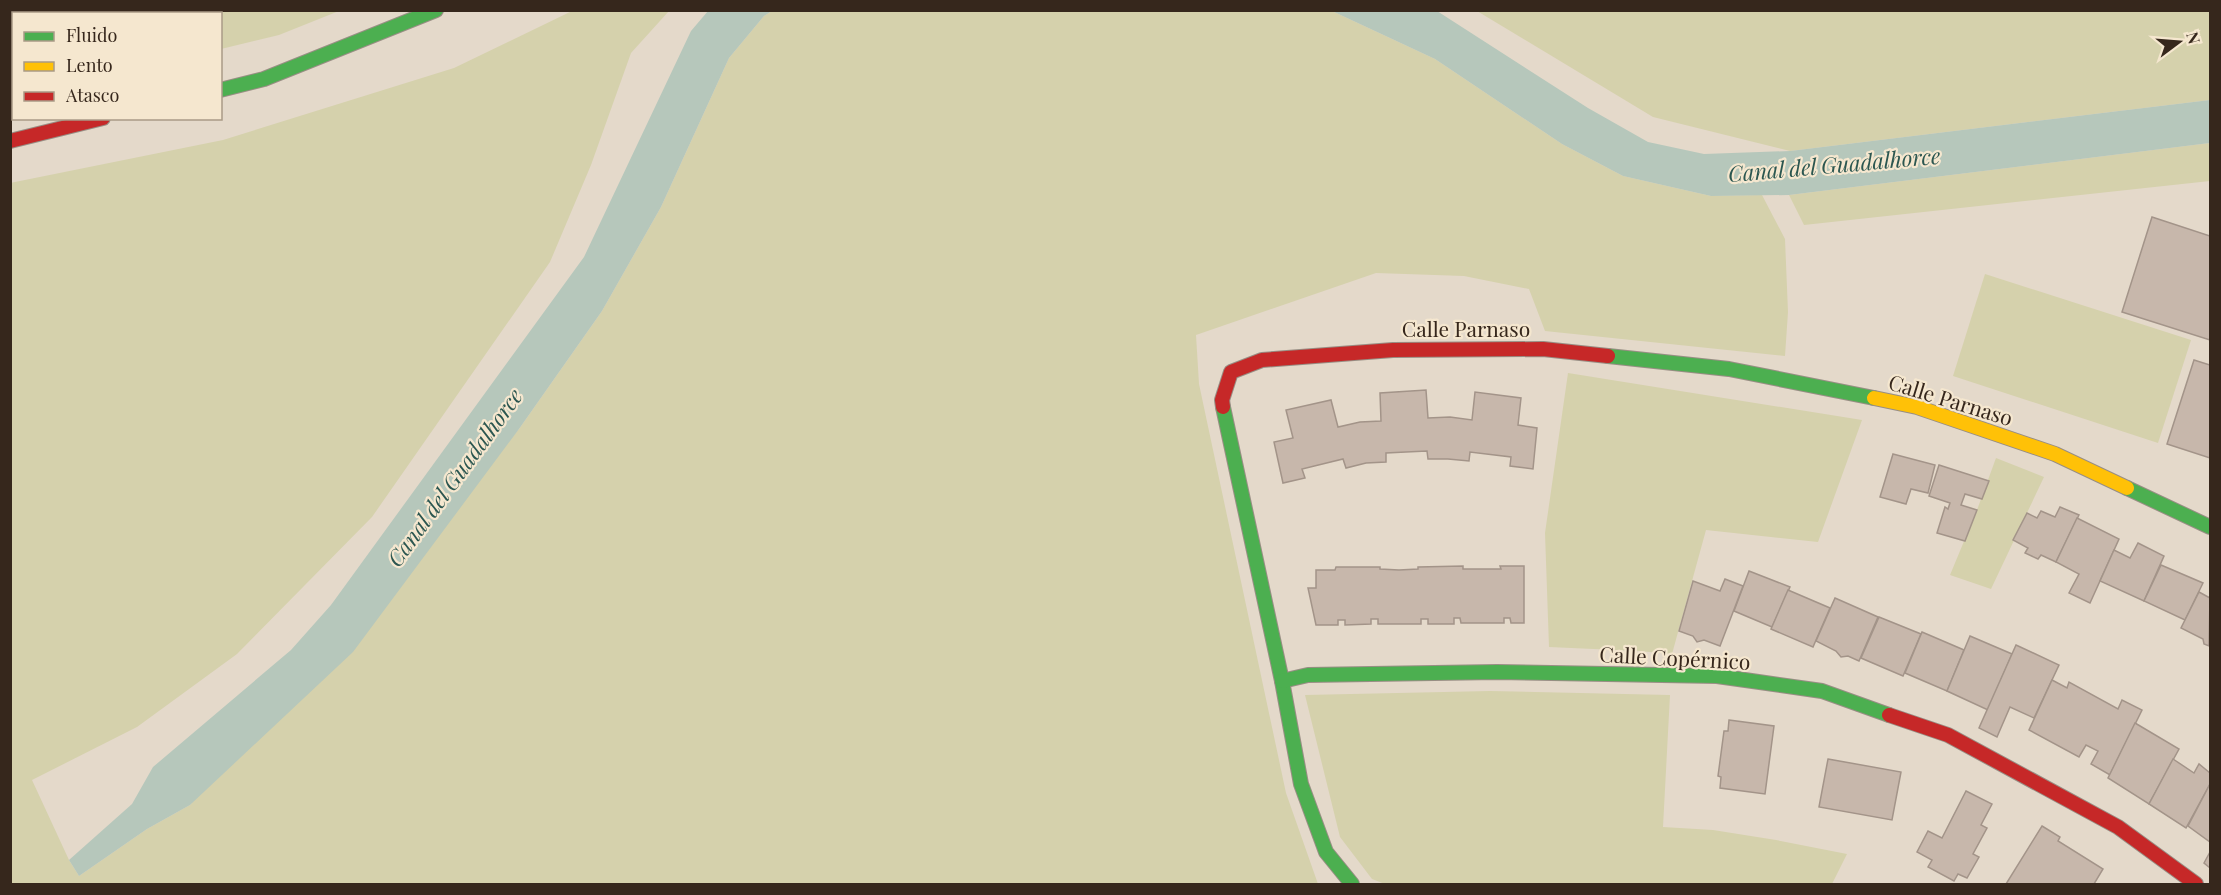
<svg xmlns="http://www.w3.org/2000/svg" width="2221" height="895" font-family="'Playfair Display',serif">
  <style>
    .green { fill: #d5d1ac }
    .water { fill: #b6c7bb }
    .building { fill: #c7b7ab; stroke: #a39489; stroke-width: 1.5 }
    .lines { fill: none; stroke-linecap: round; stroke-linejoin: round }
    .fast-casing { stroke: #988e84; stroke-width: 16 }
    .slow-casing { stroke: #988e84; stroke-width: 16 }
    .jam-casing { stroke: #988e84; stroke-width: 16 }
    .fast { stroke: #4caf50; stroke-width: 14 }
    .slow { stroke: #ffc107; stroke-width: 14 }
    .jam { stroke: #c62828; stroke-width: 14 }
    .labels { text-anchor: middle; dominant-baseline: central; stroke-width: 4.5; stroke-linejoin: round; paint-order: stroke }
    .street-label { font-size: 21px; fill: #36271c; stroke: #f5e7cf }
    .water-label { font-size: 22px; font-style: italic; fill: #2b5650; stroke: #f5e7cf }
  </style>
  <rect width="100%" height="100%" fill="#e4d9ca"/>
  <g class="green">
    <path d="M11 10H339V11L279 35 221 49 220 14H14V95H11Z"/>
    <path d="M572 11H669L631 53 591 165 550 262 372 517 237 654 137 727 32 780 69 860 79 876 147 829 190 805 519 429 602 311 661 207 729 58 764 16 772 11H1332L1435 59 1562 144 1623 176 1711 196 1762 195 1785 239 1788 312 1785 356 1545 331 1529 289 1464 276 1376 273 1196 335 1199 384 1286 793 1318 884H11L10 183 223 140 454 68Z"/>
    <path d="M1477 11H2210V100L1790 151 1653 117Z"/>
    <path d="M2210 143V181L1804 225 1789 195Z"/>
    <path d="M1985 274 2191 340 2158 443 1953 376Z"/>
    <path d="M1568 373 1862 420 1818 542 1706 530 1672 654 1638 651 1549 647 1545 533Z"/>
    <path d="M1996 458 2044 477 1991 589 1950 575 1977 510Z"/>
    <path d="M1490 691 1670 695 1663 827 1713 830 1776 840 1847 854 1832 884H1385L1372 879 1340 837 1305 695Z"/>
  </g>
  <g class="water">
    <path d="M708 11H772L764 16 729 58 661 207 602 311 519 429 353 652 190 805 147 829 79 876 69 860 132 804 153 767 291 650 331 605 584 257 691 31Z"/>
    <path d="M1332 11H1437L1588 108 1648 142 1704 154 1790 151 2210 100V143L1789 195 1711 196 1623 176 1562 144 1435 59Z"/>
  </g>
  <g class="building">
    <path d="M2152 217 2210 236V340L2122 312Z"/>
    <path d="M2194 360 2210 365V458L2167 444Z"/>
    <path d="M1426 390 1428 418 1450 417 1472 420 1475 392 1521 398 1518 425 1537 428 1533 469 1510 466 1511 457 1470 452 1469 461 1448 459H1428L1427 451 1406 452 1386 453V462L1366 463 1346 468 1343 459 1302 469 1305 478 1283 483 1274 442 1293 438 1286 410 1331 400 1338 427 1360 422 1381 421 1380 393Z"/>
    <path d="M1893 454 1935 465 1928 493 1911 489 1906 504 1880 497Z"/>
    <path d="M1939 465 1989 481 1982 499 1965 494 1961 505 1977 510 1965 541 1937 533 1945 507 1948 509 1950 503 1929 496Z"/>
    <path d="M2060 507 2079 515 2056 562 2041 555 2038 559 2025 553 2028 548 2013 540 2027 513 2037 518 2041 511 2055 517Z"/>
    <path d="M2077 518 2119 539 2090 603 2069 593 2079 574 2056 562Z"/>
    <path d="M2138 543 2164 556 2144 601 2100 581 2114 550 2130 558Z"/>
    <path d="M2161 565 2203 583 2185 620 2144 601Z"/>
    <path d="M1463 566V569H1501L1500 566H1524V623H1511L1510 618H1504V623H1461L1460 618H1454V624H1428V619H1421V624H1378V619H1371V624L1345 625V620H1338V625H1316L1308 588H1316V570H1335L1336 567H1380V569L1399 570 1418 569V567Z"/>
    <path d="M1749 571 1790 587 1772 627 1734 611Z"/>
    <path d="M1725 579 1743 586 1720 646 1704 640 1697 642 1693 636 1679 631 1693 581 1720 591Z"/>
    <path d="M1788 590 1830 608 1813 647 1771 629Z"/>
    <path d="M2199 592 2210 598 2209 646 2204 644 2203 639 2181 628Z"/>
    <path d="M1835 598 1878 617 1859 661 1848 656 1841 657 1836 651 1816 641Z"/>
    <path d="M1879 617 1921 634 1903 676 1861 658Z"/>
    <path d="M1922 632 1964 650 1947 691 1905 673Z"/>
    <path d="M1970 636 2012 654 1988 710 1947 691Z"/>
    <path d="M2016 645 2059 665 2034 718 2010 707 1997 737 1979 728Z"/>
    <path d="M2052 680 2067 688 2069 682 2118 709 2122 700 2142 710 2110 775 2091 764 2098 751 2086 745 2079 757 2029 730Z"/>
    <path d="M1729 720 1774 726 1765 794 1720 788 1721 777 1718 776 1724 731H1728Z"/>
    <path d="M2135 723 2179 749 2149 804 2108 778Z"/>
    <path d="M1828 759 1901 772 1892 820 1819 807Z"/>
    <path d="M2173 759 2194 773 2199 764 2210 773V784L2186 828 2149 804Z"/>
    <path d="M2210 784V842L2188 826Z"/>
    <path d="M1966 791 1992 804 1981 825 1987 828 1973 854 1979 857 1967 878 1958 874 1954 881 1928 867 1932 860 1917 852 1928 831 1942 838Z"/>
    <path d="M2042 826 2060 837 2058 841 2103 869 2094 884H2006Z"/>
    <path d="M2210 852V868L2204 863Z"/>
  </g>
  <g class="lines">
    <g class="fast-casing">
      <g id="fast">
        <path d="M220 90 264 79 436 10"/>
        <path d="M1608 356 1729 369 1874 398"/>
        <path d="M1223 407 1282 681 1301 784 1326 852 1352 884"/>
        <path d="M2127 488 2210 527"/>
        <path d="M1282 681 1308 675 1497 672 1717 676 1822 691 1889 715"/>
      </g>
    </g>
    <g class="slow-casing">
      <path id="slow" d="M1874 398 1917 407 2055 454 2127 488"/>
    </g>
    <g class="jam-casing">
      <g id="jam">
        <path d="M10 141 103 118"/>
        <path d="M1223 407 1222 400 1231 372 1262 360 1393 350 1543 349 1608 356"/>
        <path d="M1889 715 1948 735 2118 827 2196 884"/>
      </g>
    </g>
    <use href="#fast" class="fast"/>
    <use href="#slow" class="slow"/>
    <use href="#jam" class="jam"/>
  </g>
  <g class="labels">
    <g class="street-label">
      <text x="1466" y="328">Calle Parnaso</text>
      <text transform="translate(1951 399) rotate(17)">Calle Parnaso</text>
      <text transform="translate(1675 657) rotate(3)">Calle Copérnico</text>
    </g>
    <g class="water-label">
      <text transform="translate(1834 164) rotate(-5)">Canal del Guadalhorce</text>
      <text transform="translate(454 477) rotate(-54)">Canal del Guadalhorce</text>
    </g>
  </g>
  <rect width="2221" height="895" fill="none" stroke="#36271c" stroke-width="24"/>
  <rect x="12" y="12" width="210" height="108" fill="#f5e7cf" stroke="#a99a87" stroke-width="1.5"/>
  <rect x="24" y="32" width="30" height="9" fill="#4caf50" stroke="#a99a87" stroke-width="1.5"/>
  <text x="66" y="42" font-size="18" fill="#36271c">Fluido</text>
  <rect x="24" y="62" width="30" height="9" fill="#ffc107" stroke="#a99a87" stroke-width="1.5"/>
  <text x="66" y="72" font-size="18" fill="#36271c">Lento</text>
  <rect x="24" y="92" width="30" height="9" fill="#c62828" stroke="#a99a87" stroke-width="1.5"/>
  <text x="66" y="102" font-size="18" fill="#36271c">Atasco</text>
  <g transform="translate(2179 42) rotate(74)" stroke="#f5e7cf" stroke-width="4.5" paint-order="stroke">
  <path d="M0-4.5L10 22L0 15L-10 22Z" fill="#36271c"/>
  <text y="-9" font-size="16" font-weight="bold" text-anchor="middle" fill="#36271c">N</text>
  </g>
</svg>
